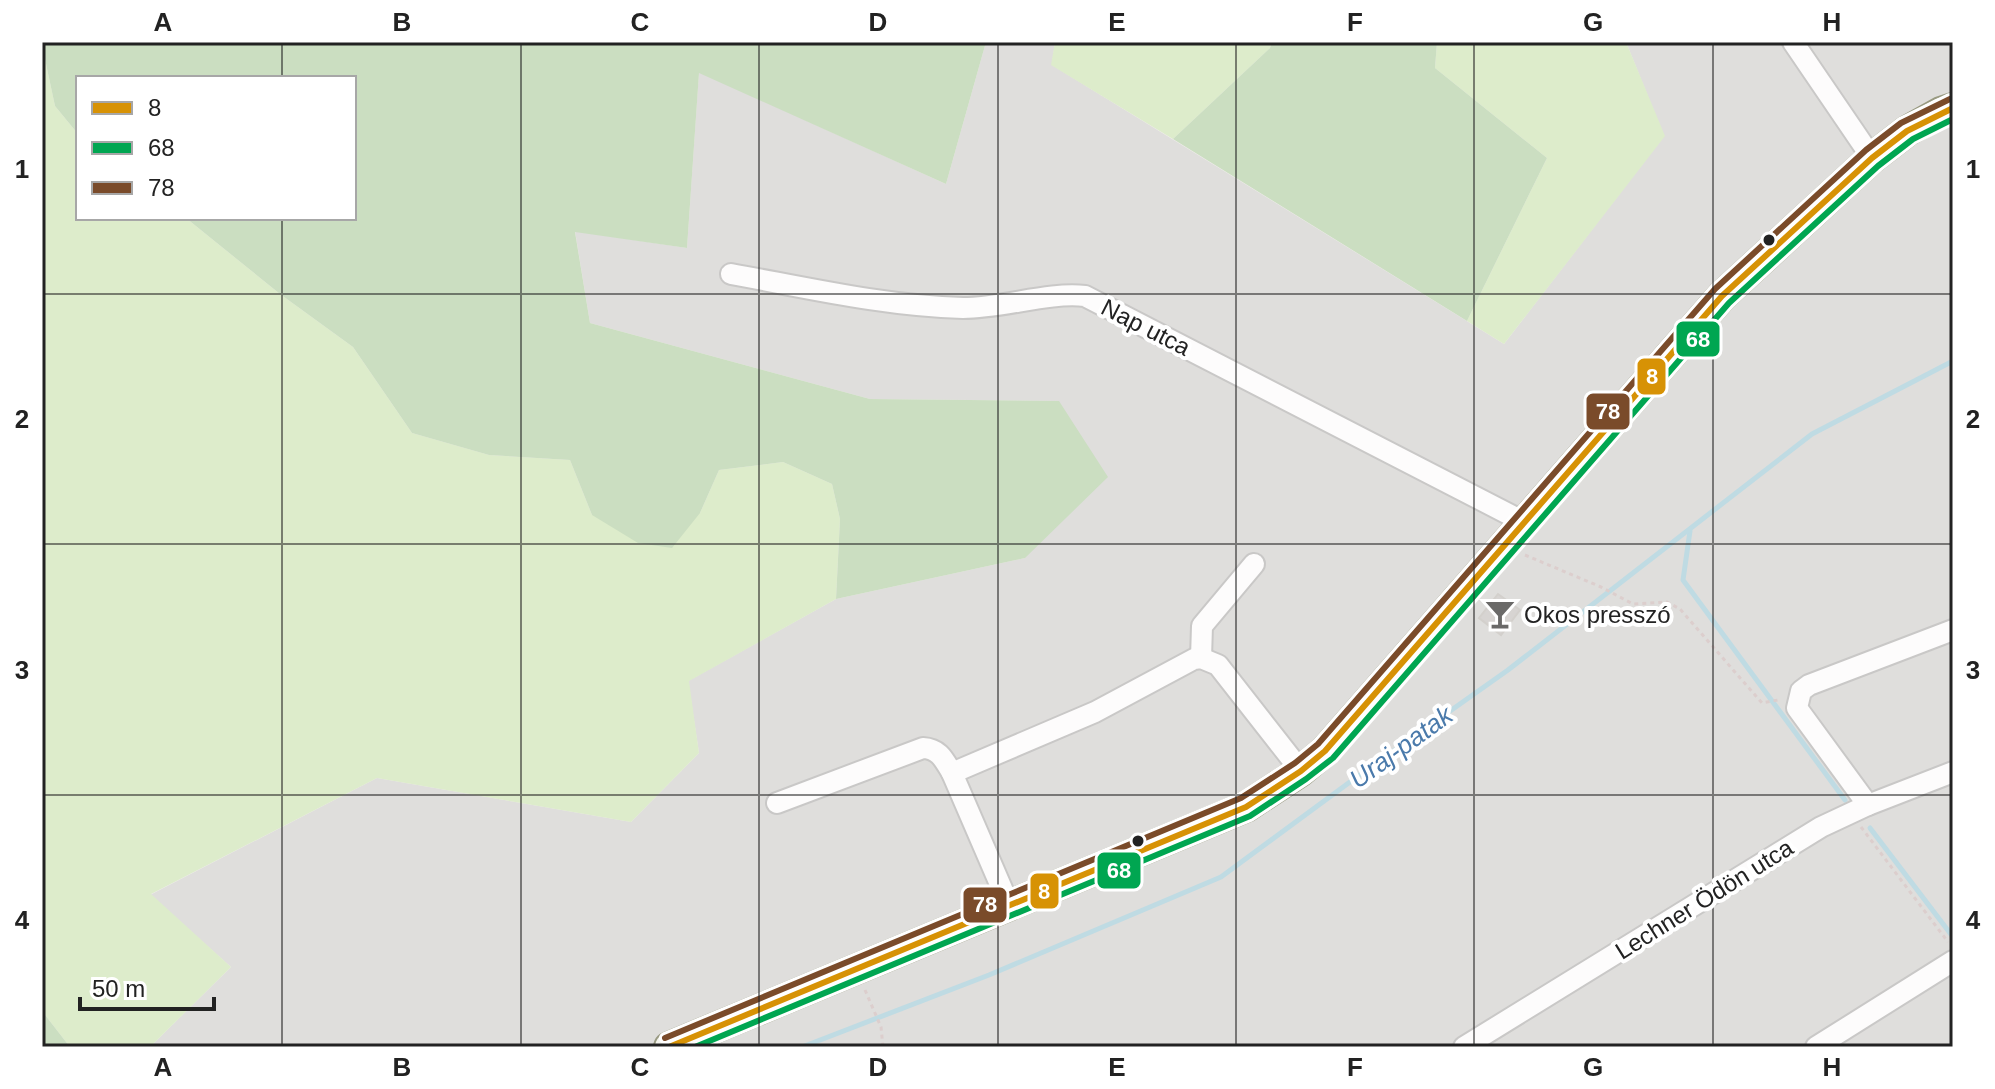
<svg xmlns="http://www.w3.org/2000/svg" width="1995" height="1089" font-family="Helvetica,sans-serif">
  <style>
    .residential { fill: #dfdedc }
    .grass { fill: #ddeccb }
    .forest { fill: #cbdec1 }
    .lines { fill: none; stroke-linecap: round; stroke-linejoin: round }
    .stream { stroke: #bfdbe3; stroke-width: 5 }
    .building { fill: #d7d4d2; stroke: #d3d0cc; stroke-width: 2 }
    .street-casing { stroke: #c9c8c7; stroke-width: 24 }
    .secondary-casing { stroke: #999a82; stroke-width: 32 }
    .path { stroke: #dccecd; stroke-width: 3; stroke-dasharray: 4 4; stroke-linecap: butt }
    .street { stroke: #fdfcfc; stroke-width: 20 }
    .secondary { stroke: #f4f4ed; stroke-width: 28 }
    .bus-1-casing { stroke: #fff; stroke-width: 12 }
    .bus-2-casing { stroke: #fff; stroke-width: 12 }
    .bus-3-casing { stroke: #fff; stroke-width: 12 }
    .bus-1 { stroke: #d79205; stroke-width: 6 }
    .bus-2 { stroke: #00a651; stroke-width: 6 }
    .bus-3 { stroke: #7a4b2a; stroke-width: 6 }
    .grid { fill: none; stroke: #222; stroke-width: 2; stroke-opacity: 0.55 }
    .bus-dot { fill: #222; stroke: #fff; stroke-width: 3 }
    .labels { text-anchor: middle; dominant-baseline: central; stroke-width: 8; stroke-linejoin: round; paint-order: stroke }
    .street-label { font-size: 24px; fill: #222; stroke: #fff }
    .poi-label { font-size: 24px; fill: #222; stroke: #fff; text-anchor: start }
    .water-label { font-size: 26px; font-style: italic; fill: #4a7aab; stroke: #fff }
    .line-badge { stroke: #fff; stroke-width: 3 }
    .badge-label { font-size: 22px; text-anchor: middle; font-weight: bold; fill: #fff }
    .neatline { fill: none; stroke: #222; stroke-width: 3 }
    .grid-label { font-size: 26px; text-anchor: middle; font-weight: bold; fill: #222 }
  </style>
  <rect width="100%" height="100%" fill="#f0eeeb"/>
  <path class="residential" d="M986 42H1055L1052 65 1504 344 1664 136 1626 42H1953V1047H150L231 967 150 895 377 778 631 822 699 753 688 681 836 599 1025 558 1059 401 870 399 590 323 575 231 687 248 699 72 946 184Z"/>
  <g class="grass">
    <path d="M1055 42H1272L1270 48 1173 139 1051 65Z"/>
    <path d="M1437 42H1626L1665 136 1504 344 1467 321 1547 158 1435 68Z"/>
    <path d="M42 45 55 106 78 134V218H186L280 294 353 347 412 433 489 455 570 460 592 515 700 513 719 470 783 462 832 484 840 519 836 599 689 681 699 753 631 822 377 778 151 894 231 967 150 1047H70L42 1011Z"/>
  </g>
  <g class="forest">
    <path d="M44 42H986L946 184 699 73 687 248 575 232 590 323 870 399 1059 401 1108 477 1025 558 836 599 840 519 832 484 783 462 719 470 700 513 672 548 638 543 592 515 570 460 489 455 412 433 353 347 280 294 186 218H354V78H78V134L55 106 42 45Z"/>
    <path d="M1272 42H1437L1435 68 1547 158 1467 321 1173 139 1270 48Z"/>
    <path d="M42 1011 70 1047H42Z"/>
  </g>
  <g class="lines">
    <g class="stream">
      <path d="M1690 531 1683 580 1845 800"/>
      <path d="M1870 828 1953 937"/>
      <path d="M802 1047 989 975 1221 877 1354 779 1508 670 1812 434 1953 361"/>
    </g>
  </g>
  <path class="building" d="M1498 594 1520 610 1501 635 1479 618Z"/>
  <g class="lines">
    <g class="street-casing">
      <g id="street">
        <path d="M1793 42 1872 158"/>
        <path d="M731 274C808 288 885 306 963 308 1004 308 1047 292 1085 296L1524 522"/>
        <path d="M1201 658 1202 626 1254 564"/>
        <path d="M952 773 1095 712 1194 659 1201 658 1218 665 1301 771"/>
        <path d="M777 803 923 748C940 749 944 760 952 773L1009 905"/>
        <path d="M1868 805 1797 708 1801 691 1809 685 1953 630"/>
        <path d="M1464 1047 1821 827 1868 805 1953 772"/>
        <path d="M1816 1047 1953 961"/>
      </g>
    </g>
    <g class="secondary-casing">
      <path id="secondary" d="M669 1047 1246 807 1301 771 1325 751 1722 296 1872 158 1907 131 1941 112 1953 108"/>
    </g>
    <g class="path">
      <path d="M1525 555 1601 587 1633 604 1667 602 1680 609 1762 703 1778 700"/>
      <path d="M1861 827 1948 942"/>
      <path d="M865 990 881 1027 883 1047"/>
    </g>
    <use href="#street" class="street"/>
    <use href="#secondary" class="secondary"/>
    <g class="bus-1-casing">
      <path id="bus-1" d="M669 1047 1246 807 1301 771 1325 751 1722 296 1872 158 1907 131 1953 108"/>
    </g>
    <g class="bus-2-casing">
      <path id="bus-2" d="M695 1047 1250 816 1306 779 1333 758 1729 303 1878 166 1913 139 1953 119"/>
    </g>
    <g class="bus-3-casing">
      <path id="bus-3" d="M665 1038 1241 798 1295 763 1318 744 1715 289 1866 150 1901 123 1950 99"/>
    </g>
    <use href="#bus-1" class="bus-1"/>
    <use href="#bus-2" class="bus-2"/>
    <use href="#bus-3" class="bus-3"/>
  </g>
  <path class="grid" d="M282 42V78M521 42V1047M759 42V1047M998 42V1047M1236 42V1047M1474 42V1047M1713 42V1047M282 218V1047M42 294H1953M42 544H1953M42 795H1953"/>
  <defs>
    <g id="bar-bare" transform="scale(2.4)"><path d="M-6-5H6L.8 .8V4.5H3.5V6h-7V4.5H-.8V.8Z" fill="#6a6968" stroke="#fff" stroke-width="2.5" paint-order="stroke"/></g>
  </defs>
  <g fill-rule="evenodd">
    <use href="#bar-bare" x="1500" y="614"/>
  </g>
  <g class="bus-dot">
    <circle cx="1769" cy="240" r="7"/>
    <circle cx="1138" cy="841" r="7"/>
  </g>
  <g class="labels">
    <g class="street-label">
      <text transform="translate(1146 327) rotate(27)">Nap utca</text>
      <text transform="translate(1704 899) rotate(-32)">Lechner Ödön utca</text>
    </g>
    <g class="poi-label">
      <text x="1524" y="614">Okos presszó</text>
    </g>
    <g class="water-label">
      <text transform="translate(1401 747) rotate(-36)">Uraj-patak</text>
    </g>
  </g>
  <g class="line-badge">
    <rect x="1675" y="320" width="46" height="38" rx="8" fill="#00a651"/>
    <rect x="1636" y="357" width="31" height="39" rx="8" fill="#d79205"/>
    <rect x="1585" y="392" width="46" height="39" rx="8" fill="#7a4b2a"/>
    <rect x="1096" y="851" width="46" height="39" rx="8" fill="#00a651"/>
    <rect x="1029" y="872" width="31" height="38" rx="8" fill="#d79205"/>
    <rect x="962" y="886" width="46" height="38" rx="8" fill="#7a4b2a"/>
  </g>
  <g class="badge-label">
    <text x="1698" y="347">68</text>
    <text x="1652" y="384">8</text>
    <text x="1608" y="419">78</text>
    <text x="1119" y="878">68</text>
    <text x="1044" y="899">8</text>
    <text x="985" y="912">78</text>
  </g>
  <rect width="1995" height="1089" fill="none" stroke="#ffffff" stroke-width="88"/>
  <rect x="76" y="76" width="280" height="144" fill="#ffffff" stroke="#a7a7a7" stroke-width="2"/>
  <rect x="92" y="102" width="40" height="12" fill="#d79205" stroke="#a7a7a7" stroke-width="2"/>
  <text x="148" y="116" font-size="24" fill="#222222">8</text>
  <rect x="92" y="142" width="40" height="12" fill="#00a651" stroke="#a7a7a7" stroke-width="2"/>
  <text x="148" y="156" font-size="24" fill="#222222">68</text>
  <rect x="92" y="182" width="40" height="12" fill="#7a4b2a" stroke="#a7a7a7" stroke-width="2"/>
  <text x="148" y="196" font-size="24" fill="#222222">78</text>
  <path d="M80 997v12h134v-12" fill="none" stroke="#222222" stroke-width="4"/>
  <text x="92" y="997" font-size="24" fill="#222222" stroke="#ffffff" stroke-width="6" paint-order="stroke">50 m</text>
  <rect x="44" y="44" width="1907" height="1001" class="neatline"/>
  <g class="grid-label">
    <text x="163" y="31">A</text>
    <text x="402" y="31">B</text>
    <text x="640" y="31">C</text>
    <text x="878" y="31">D</text>
    <text x="1117" y="31">E</text>
    <text x="1355" y="31">F</text>
    <text x="1593" y="31">G</text>
    <text x="1832" y="31">H</text>
    <text x="22" y="178">1</text>
    <text x="1973" y="178">1</text>
    <text x="22" y="428">2</text>
    <text x="1973" y="428">2</text>
    <text x="22" y="679">3</text>
    <text x="1973" y="679">3</text>
    <text x="22" y="929">4</text>
    <text x="1973" y="929">4</text>
    <text x="163" y="1076">A</text>
    <text x="402" y="1076">B</text>
    <text x="640" y="1076">C</text>
    <text x="878" y="1076">D</text>
    <text x="1117" y="1076">E</text>
    <text x="1355" y="1076">F</text>
    <text x="1593" y="1076">G</text>
    <text x="1832" y="1076">H</text>
  </g>
</svg>
